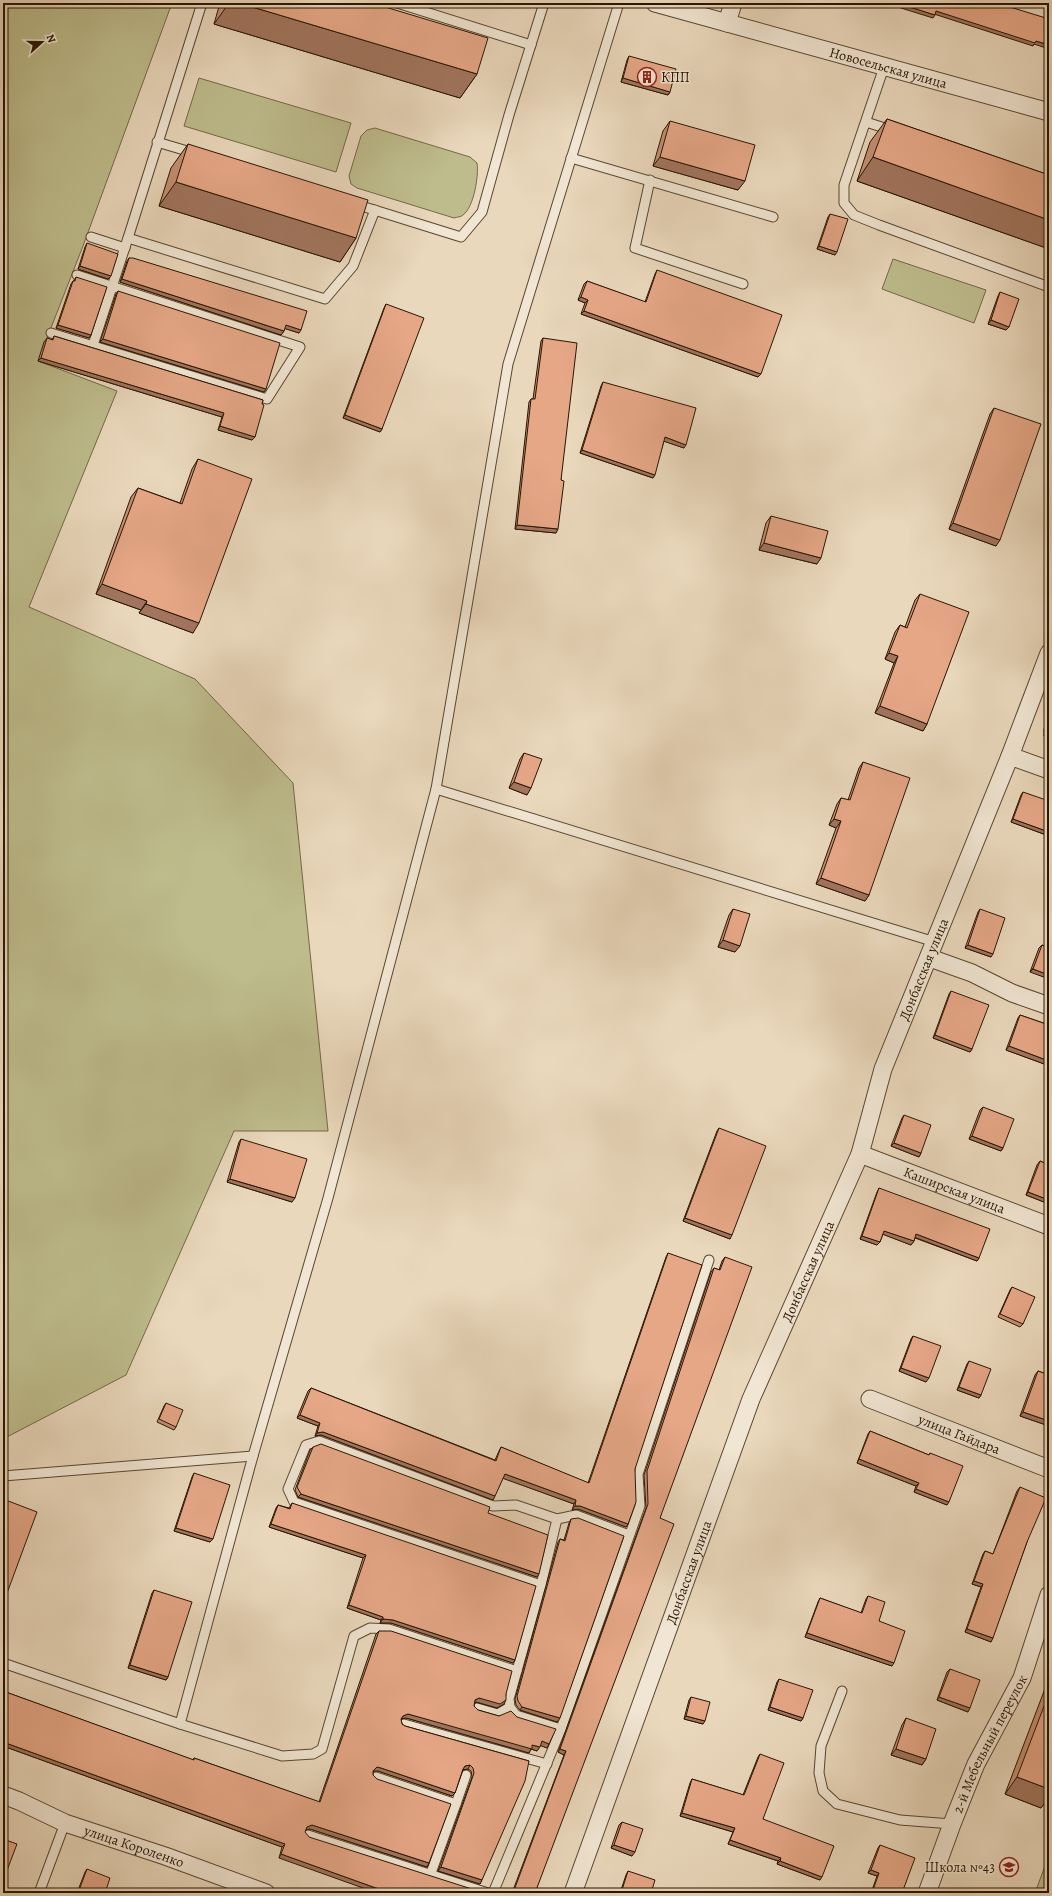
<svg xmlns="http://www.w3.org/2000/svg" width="1052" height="1896" font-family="Alegreya,serif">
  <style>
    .green { fill: #bebc8c; stroke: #746847 }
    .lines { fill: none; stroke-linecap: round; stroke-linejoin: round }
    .service-casing { stroke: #594630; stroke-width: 11 }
    .minor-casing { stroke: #594630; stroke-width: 19 }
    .service { stroke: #f1e6d3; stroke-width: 9 }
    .minor { stroke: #f1e6d3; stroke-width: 17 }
    .wall { fill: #c69074; stroke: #291502 }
    .shaded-wall { fill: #a1755e; stroke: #291502 }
    .building { fill: #e6a787; stroke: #291502 }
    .labels { text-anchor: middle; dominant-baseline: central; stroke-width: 3; stroke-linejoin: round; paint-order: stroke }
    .street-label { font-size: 14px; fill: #291502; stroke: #f1e6d3 }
    .poi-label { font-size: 14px; fill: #291502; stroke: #f1e6d3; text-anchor: start }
  </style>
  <rect width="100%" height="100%" fill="#ead8bc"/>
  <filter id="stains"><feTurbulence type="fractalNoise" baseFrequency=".005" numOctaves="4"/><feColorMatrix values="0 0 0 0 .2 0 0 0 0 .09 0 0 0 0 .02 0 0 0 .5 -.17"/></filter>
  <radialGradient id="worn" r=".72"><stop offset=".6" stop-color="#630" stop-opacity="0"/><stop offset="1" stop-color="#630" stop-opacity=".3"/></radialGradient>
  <g class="green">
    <path d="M3 3H172L83 246 38 361 117 391 29 607 195 679 293 783 328 1131H234L126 1375 3 1439Z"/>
    <path d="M199 78 351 123 336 172 184 126Z"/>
    <path d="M375 128 470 157 477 163C479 175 474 207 463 215 461 217 457 217 454 218L357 188 351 184 349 176 361 136 367 130Z"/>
    <path d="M893 259 986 290 974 323 882 289Z"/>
    <path d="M1049 1855V1893H1035Z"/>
  </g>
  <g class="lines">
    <g class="service-casing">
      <g id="service">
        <path d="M202 3 128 238 325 299 353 266 375 210"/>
        <path d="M397 3 531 45"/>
        <path d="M884 67 844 185V203L854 215 879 225 1049 287"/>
        <path d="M866 122 891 130"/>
        <path d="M157 142 194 153"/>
        <path d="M571 158 773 217"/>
        <path d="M650 180 635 248 743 284"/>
        <path d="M355 204 461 237 482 212 509 115 544 3"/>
        <path d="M91 237 125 248"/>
        <path d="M51 333 267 399 300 347 77 275"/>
        <path d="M93 345 128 238"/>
        <path d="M436 789 935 942"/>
        <path d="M3 1476 253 1456"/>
        <path d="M557 1519 541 1585 509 1699 510 1707 516 1715 561 1729"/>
        <path d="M541 1585 294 1502 288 1489 306 1445 319 1441 493 1506 516 1505 557 1519 576 1515 629 1535"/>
        <path d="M3 1663 180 1724 282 1756 313 1754 322 1749 354 1636 370 1628 389 1629 517 1671"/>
        <path d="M842 1691 821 1746 819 1773 823 1791 837 1804 900 1820 952 1824"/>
        <path d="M477 1708 498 1714 510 1707"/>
        <path d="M180 1724 253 1456 328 1198 436 789 508 364 619 3"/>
        <path d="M404 1724 547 1764"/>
        <path d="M376 1777 456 1804 431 1873"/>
        <path d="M456 1804 466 1775"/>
        <path d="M308 1835 488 1893"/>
        <path d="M39 1893 65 1823"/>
        <path d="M493 1893 561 1729 640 1506 638 1474 709 1260"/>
      </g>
    </g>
    <g class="minor-casing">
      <g id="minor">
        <path id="s1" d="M655 3 1049 112"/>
        <path d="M727 23 733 3"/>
        <path d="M1010 756 1049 770"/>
        <path d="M930 958 972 973 1012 993 1049 1006"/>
        <path id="s2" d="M860 1154 1049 1226"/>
        <path id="s3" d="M870 1399 1049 1469"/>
        <path id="s4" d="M3 1795 19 1801 65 1823 165 1856 266 1893"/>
        <path id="s5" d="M573 1893 751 1399 860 1154 883 1069 1010 756 1049 653"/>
        <path id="s6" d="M927 1893 952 1824 976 1764 1022 1678 1049 1595"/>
      </g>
    </g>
    <use href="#service" class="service"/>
    <use href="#minor" class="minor"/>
  </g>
  <g class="wall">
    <path d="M220 3H372L477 74 460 98 214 24Z"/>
    <path d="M629 56 670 92 668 95 621 82 627 60Z"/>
    <path d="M887 119 1049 175V249L857 181 870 142Z"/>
    <path d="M670 121 738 190 653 166 663 131Z"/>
    <path d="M188 144 356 238 340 262 159 206 171 168Z"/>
    <path d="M830 214 835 255 817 249 828 217Z"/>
    <path d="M87 243 108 279 78 269 85 247Z"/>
    <path d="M129 258 299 333 284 328V331L281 335 120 282 127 261Z"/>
    <path d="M657 270 758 377 581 314 585 303 578 300 584 284 587 281 645 302 655 274Z"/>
    <path d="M76 277 91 335 89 338 56 328 71 284 73 281H74Z"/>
    <path d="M118 291 266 389 264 392 100 342 116 294Z"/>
    <path d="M1000 292 1009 327 1006 330 988 324 998 296Z"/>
    <path d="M386 304 382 429 380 432 343 418 384 308Z"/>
    <path d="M54 336 263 400 255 437 252 440 218 430 222 417 38 361 44 342 47 338 52 340Z"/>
    <path d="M543 338 561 480 556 533 515 529 529 402 531 399H533L541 341Z"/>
    <path d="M603 382 684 448 664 441 653 478 580 453 601 386Z"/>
    <path d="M994 408 996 546 949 529 990 414Z"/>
    <path d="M198 459 193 633 139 613 141 610 96 594 131 497 138 488 180 503 192 469Z"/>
    <path d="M771 516 817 564 759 550 766 523Z"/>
    <path d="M920 594 927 724 923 731 875 713 894 663 885 659 895 632 900 625 905 627 915 600Z"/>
    <path d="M1049 714V738L1044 736V729Z"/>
    <path d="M524 753 527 795 509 788 520 759Z"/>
    <path d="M863 762 869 895 865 901 816 884 836 828 829 825 837 804 841 798 848 800 859 768Z"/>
    <path d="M1023 792 1049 836 1011 822 1021 795Z"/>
    <path d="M733 909 735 952 718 947 729 915Z"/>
    <path d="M980 909 991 957 965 948 978 912Z"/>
    <path d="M1042 945 1049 948 1030 972 1039 948Z"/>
    <path d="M951 991 972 1049 970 1052 933 1038 949 994Z"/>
    <path d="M1020 1015 1049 1025V1063L1047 1065 1006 1050 1018 1018Z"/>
    <path d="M983 1107 1003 1148 1001 1151 969 1139 980 1110Z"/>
    <path d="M904 1115 921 1153 919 1157 891 1146 902 1118Z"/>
    <path d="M719 1128 730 1239 683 1221 717 1131Z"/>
    <path d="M241 1139 292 1202 227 1182 239 1142Z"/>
    <path d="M1040 1161 1049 1165V1204L1026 1195 1037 1165Z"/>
    <path d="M879 1188 979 1258 977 1261 915 1238 914 1241 911 1245 883 1234 880 1242 877 1245 860 1239 877 1192Z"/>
    <path d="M668 1253 635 1469 628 1524 626 1527 578 1509 572 1510 574 1504 503 1478 493 1500 321 1435 315 1436 318 1426 297 1418 308 1391 311 1388 495 1460 499 1451 501 1447 588 1483 666 1257Z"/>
    <path d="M725 1257 660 1518 535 1893H512L564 1755 558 1752 646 1508 644 1475 711 1272 714 1268 719 1270 722 1261Z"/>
    <path d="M1012 1287 1023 1324 1020 1327 998 1317 1010 1290Z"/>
    <path d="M913 1336 926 1382 899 1371 911 1339Z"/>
    <path d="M969 1361 981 1395 979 1398 957 1390 967 1364Z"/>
    <path d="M1038 1371 1049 1375V1426L1020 1416 1035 1375Z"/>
    <path d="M166 1403 176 1427 174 1430 157 1422 164 1406Z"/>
    <path d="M870 1431 929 1455 930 1453 947 1505 914 1492 916 1486 857 1463 868 1434Z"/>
    <path d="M313 1447 488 1513 537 1577 298 1497 295 1490 310 1450Z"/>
    <path d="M194 1473 210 1542 174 1531 192 1477Z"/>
    <path d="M1020 1487 1027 1542 991 1642 965 1632 981 1587 972 1584 983 1554 985 1551 993 1554 1017 1491Z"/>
    <path d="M292 1503 515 1660 513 1663 391 1623H380L381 1620 347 1608 363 1558 269 1527 276 1508 278 1505 289 1508Z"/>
    <path d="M571 1519 557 1722 520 1710 516 1705 515 1699 558 1542 560 1539 564 1540 569 1523Z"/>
    <path d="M154 1590 168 1677 166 1680 128 1668 152 1593Z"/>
    <path d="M868 1596 879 1621 892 1666 805 1637 818 1602 820 1598 861 1613 866 1599Z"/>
    <path d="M379 1631 506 1694 504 1704 497 1708 476 1702 475 1703 474 1706 478 1710 499 1716 517 1717 549 1744 547 1748 540 1745 537 1751 531 1749 529 1753 406 1718 401 1719 402 1724 405 1726 529 1761 480 1884 438 1871 472 1777 471 1771 468 1769 463 1770 455 1793 452 1796 378 1771H374L373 1772V1775L429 1863 427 1867 310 1829 306 1830 279 1858 282 1847 3 1746V1691L193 1760 194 1758 319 1802 376 1634Z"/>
    <path d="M950 1669 968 1712 937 1700 947 1672Z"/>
    <path d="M1049 1678V1797L1041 1808 1005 1794Z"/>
    <path d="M779 1679 803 1718 801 1721 768 1710 777 1682Z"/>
    <path d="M691 1697 703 1724 684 1719 689 1700Z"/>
    <path d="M906 1718 926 1759 922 1765 891 1755 902 1725Z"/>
    <path d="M760 1754 763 1819 820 1880 777 1864 778 1861 728 1844 733 1832 680 1816 690 1783 692 1779 743 1795 758 1757Z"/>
    <path d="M622 1822 632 1856 611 1848 619 1825Z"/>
    <path d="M880 1845 902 1893H871L877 1876 868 1873 878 1848Z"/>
    <path d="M87 1869 105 1893H77L85 1872Z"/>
    <path d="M628 1871 651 1893H620L626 1875Z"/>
  </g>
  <g class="shaded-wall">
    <path d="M229 3H239L477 74 460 98 214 24Z"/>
    <path d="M885 3H897L935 15 933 18Z"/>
    <path d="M936 11 1049 45V49L1034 44 1033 46 934 14Z"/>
    <path d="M623 78 670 92 668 95 621 82Z"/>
    <path d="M660 157 745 181 738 190 653 166Z"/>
    <path d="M873 157 1049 220V249L857 181Z"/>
    <path d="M176 182 356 238 340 262 159 206Z"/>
    <path d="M819 246 837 252 835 255 817 249Z"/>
    <path d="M80 266 111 276 108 279 78 269Z"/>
    <path d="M122 279 284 331 281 335 120 282Z"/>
    <path d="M581 297 588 300 585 303 578 300Z"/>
    <path d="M584 311 761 374 758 377 581 314Z"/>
    <path d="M991 320 1009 327 1006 330 988 324Z"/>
    <path d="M58 325 91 335 89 338 56 328Z"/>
    <path d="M286 325 301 330 299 333 283 328Z"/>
    <path d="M103 339 266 389 264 392 100 342Z"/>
    <path d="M41 358 224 413 222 417 38 361Z"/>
    <path d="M345 415 382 429 380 432 343 418Z"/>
    <path d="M220 426 255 437 252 440 218 430Z"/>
    <path d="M665 437 686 445 684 448 663 441Z"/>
    <path d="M582 450 655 475 653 478 580 453Z"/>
    <path d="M953 523 1000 540 996 546 949 529Z"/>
    <path d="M517 525 558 529 556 533 515 529Z"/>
    <path d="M764 543 821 558 817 564 759 550Z"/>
    <path d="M102 584 147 601 141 610 96 594Z"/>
    <path d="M146 604 199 623 193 633 139 613Z"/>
    <path d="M889 653 898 656 894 663 885 659Z"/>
    <path d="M880 706 927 724 923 731 875 713Z"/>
    <path d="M1047 731 1049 732V738L1044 736Z"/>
    <path d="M514 782 531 788 527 795 509 788Z"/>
    <path d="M834 819 841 821 836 828 829 825Z"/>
    <path d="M1013 819 1049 832V836L1011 822Z"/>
    <path d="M821 878 869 895 865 901 816 884Z"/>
    <path d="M723 940 740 946 735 952 718 947Z"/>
    <path d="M968 945 993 954 991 957 965 948Z"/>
    <path d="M1033 969 1049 975V979L1030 972Z"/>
    <path d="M935 1035 972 1049 970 1052 933 1038Z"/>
    <path d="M1009 1046 1049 1061V1063L1047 1065 1006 1050Z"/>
    <path d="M972 1136 1003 1148 1001 1151 969 1139Z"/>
    <path d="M894 1143 921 1153 919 1157 891 1146Z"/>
    <path d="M230 1179 295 1198 292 1202 227 1182Z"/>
    <path d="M1028 1192 1049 1200V1204L1026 1195Z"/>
    <path d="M685 1218 732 1235 730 1239 683 1221Z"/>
    <path d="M884 1231 914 1241 911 1245 882 1234Z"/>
    <path d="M916 1234 979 1258 977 1261 914 1237Z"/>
    <path d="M862 1236 880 1242 877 1245 860 1239Z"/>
    <path d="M901 1368 929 1378 926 1382 899 1371Z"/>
    <path d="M959 1387 981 1395 979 1398 957 1390Z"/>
    <path d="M1023 1412 1049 1421V1426L1020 1416Z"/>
    <path d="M300 1415 320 1423 318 1426 297 1418Z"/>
    <path d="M323 1432 495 1496 493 1500 321 1435 315 1436 317 1433Z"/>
    <path d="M859 1459 919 1483 916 1486 857 1463Z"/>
    <path d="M505 1474 576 1500 574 1504 502 1478Z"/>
    <path d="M916 1489 949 1502 947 1505 914 1492Z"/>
    <path d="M301 1494 539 1574 537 1577 298 1497Z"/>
    <path d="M575 1506H580L628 1524 626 1527 578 1509 572 1510Z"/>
    <path d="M271 1524 366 1555 363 1558 269 1527Z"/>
    <path d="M176 1528 213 1539 210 1542 174 1531Z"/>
    <path d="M974 1581 983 1584 981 1587 972 1584Z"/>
    <path d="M349 1605 383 1617 381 1620 347 1608Z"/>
    <path d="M383 1619 393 1620 515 1660 513 1663 391 1623H380Z"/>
    <path d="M967 1629 993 1638 991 1642 965 1632Z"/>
    <path d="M807 1633 894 1663 892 1666 805 1637Z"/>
    <path d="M130 1665 168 1677 166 1680 128 1668Z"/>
    <path d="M939 1697 970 1708 968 1712 937 1700Z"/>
    <path d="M479 1698 506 1700 504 1704 497 1708 476 1702 473 1704 475 1700Z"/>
    <path d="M522 1707 560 1718 557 1722 520 1710Z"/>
    <path d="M770 1707 803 1718 801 1721 768 1710Z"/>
    <path d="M408 1714 540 1747 537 1751 531 1749 529 1753 406 1718 400 1719 403 1716Z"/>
    <path d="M686 1716 705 1721 703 1724 684 1719Z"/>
    <path d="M542 1741 549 1744 547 1748 539 1745Z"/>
    <path d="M3 1742 285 1844 282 1847 3 1746Z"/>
    <path d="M560 1749 566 1751 564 1755 558 1752Z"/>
    <path d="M896 1749 926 1759 922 1765 891 1755Z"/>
    <path d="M470 1765 468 1769 462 1770 465 1766Z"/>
    <path d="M377 1767 381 1768 455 1793 452 1796 378 1771H374L370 1775 373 1771Z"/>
    <path d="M1017 1777 1049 1789V1797L1041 1808 1005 1794Z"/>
    <path d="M682 1813 735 1828 733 1832 680 1816Z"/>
    <path d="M312 1825 429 1863 427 1867 310 1829 304 1830 307 1827Z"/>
    <path d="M730 1840 781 1858 778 1861 728 1844Z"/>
    <path d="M614 1845 635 1852 632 1856 611 1848Z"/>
    <path d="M281 1854 390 1893H377L279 1858Z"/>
    <path d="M780 1861 822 1877 820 1880 777 1864Z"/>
    <path d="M441 1867 482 1880 480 1884 438 1871Z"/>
    <path d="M871 1870 879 1873 877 1876 868 1873Z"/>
  </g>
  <g class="building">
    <path d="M239 3H372L488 38 477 74Z"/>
    <path d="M897 3H997L1049 19V45L1036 41 1035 43 936 11 935 15Z"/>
    <path d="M629 56 676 69 670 92 623 78Z"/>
    <path d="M887 119 1049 175V220L873 157Z"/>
    <path d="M670 121 755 145 745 181 660 157Z"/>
    <path d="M188 144 368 200 356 238 176 182Z"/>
    <path d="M830 214 848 219 837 252 819 246Z"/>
    <path d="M87 243 118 254 111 276 80 266Z"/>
    <path d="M129 258H133L307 311 301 330 286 325 284 331 122 279Z"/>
    <path d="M657 270 782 315 761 374 584 311 588 300 581 297 587 281 646 302Z"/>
    <path d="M76 277 107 287 91 335 58 325 73 281H75Z"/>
    <path d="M118 291 280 343 266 389 103 339Z"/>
    <path d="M1000 292 1019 299 1009 327 991 320Z"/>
    <path d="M386 304 424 318 382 429 345 415Z"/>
    <path d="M54 336 263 400 262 404 264 405 255 437 220 426 224 413 41 358 47 338 53 340Z"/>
    <path d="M543 338 577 343 561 480 564 481 558 529 517 525 531 399H535Z"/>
    <path d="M603 382 696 408 686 445 665 437 655 475 582 450Z"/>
    <path d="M994 408 1041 424 1000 540 953 523Z"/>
    <path d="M198 459 252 479 199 623 146 604 147 601 102 584 138 488 182 504Z"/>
    <path d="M771 516 828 531 821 558 764 543Z"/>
    <path d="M920 594 969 612 927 724 880 706 898 656 889 653 900 625 907 628Z"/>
    <path d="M1049 719V732L1047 731V724Z"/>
    <path d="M524 753 542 759 531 788 514 782Z"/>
    <path d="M863 762 910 778 869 895 821 878 841 821 834 819 841 798 850 800Z"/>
    <path d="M1023 792 1049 801V832L1013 819Z"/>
    <path d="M733 909 750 914 740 946 723 940Z"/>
    <path d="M980 909 1005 918 993 954 968 945Z"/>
    <path d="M1042 945 1049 948V975L1033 969Z"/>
    <path d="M951 991 989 1005 972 1049 935 1035Z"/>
    <path d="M1020 1015 1049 1025V1061L1009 1046Z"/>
    <path d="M983 1107 1014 1119 1003 1148 972 1136Z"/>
    <path d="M904 1115 931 1125 921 1153 894 1143Z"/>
    <path d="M719 1128 766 1146 732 1235 685 1218Z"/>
    <path d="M241 1139 307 1159 295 1198 230 1179Z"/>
    <path d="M1040 1161 1049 1165V1200L1028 1192Z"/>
    <path d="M879 1188 990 1229 979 1258 916 1234 914 1241 884 1231 880 1242 862 1236Z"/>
    <path d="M668 1253 702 1265 635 1469 636 1502 628 1524 580 1506H575L576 1500 505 1474 495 1496 323 1432 317 1433 320 1423 300 1415 311 1388 496 1461 501 1447 589 1483Z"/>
    <path d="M725 1257 752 1267 660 1518 674 1524 535 1893H513L566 1751 560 1749 648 1504 647 1471 714 1268 720 1270Z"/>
    <path d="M1012 1287 1035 1297 1023 1324 1000 1314Z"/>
    <path d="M913 1336 941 1346 929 1378 901 1368Z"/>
    <path d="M969 1361 991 1369 981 1395 959 1387Z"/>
    <path d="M1038 1371 1049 1375V1421L1023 1412Z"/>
    <path d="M166 1403 183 1410 176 1427 159 1419Z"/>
    <path d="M870 1431 929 1455 930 1453 963 1466 949 1502 916 1489 919 1483 859 1459Z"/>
    <path d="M321 1444 490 1507 488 1513 548 1535 539 1574 301 1494 297 1487 313 1447Z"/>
    <path d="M194 1473 230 1485 213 1539 176 1528Z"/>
    <path d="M1020 1487 1046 1498 1027 1542 993 1638 967 1629 983 1584 974 1581 985 1551 993 1554Z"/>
    <path d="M3 1499 37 1512 3 1604Z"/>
    <path d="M292 1503 536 1586 515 1660 393 1620 383 1619V1617L349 1605 366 1555 271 1524 278 1505 290 1509Z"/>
    <path d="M578 1518 624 1536 560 1718 522 1707 518 1701 517 1696 560 1539 565 1541 571 1519Z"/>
    <path d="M154 1590 192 1602 168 1677 130 1665Z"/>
    <path d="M868 1596 885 1602 879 1621 905 1631 894 1663 807 1633 820 1598 862 1613Z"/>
    <path d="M379 1631H391L512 1671 506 1694V1700L500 1704 479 1698 475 1700 474 1706 478 1710 499 1716 511 1711 517 1717 556 1729 549 1744 542 1741 540 1747 532 1745V1749L408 1714 403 1716 401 1719 402 1724 405 1726 529 1761 525 1781 482 1880 441 1867 474 1773 473 1768 470 1765 465 1766 463 1769 455 1793 381 1768 377 1767 373 1771V1775L377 1779 451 1804 429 1863 312 1825 307 1827 305 1832 309 1837 478 1891 477 1893H390L281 1854 285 1844 3 1742V1691L194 1760V1758L320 1802Z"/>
    <path d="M950 1669 980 1680 970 1708 939 1697Z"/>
    <path d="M779 1679 813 1690 803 1718 770 1707Z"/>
    <path d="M1049 1693V1789L1017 1777Z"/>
    <path d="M691 1697 710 1702 705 1721 686 1716Z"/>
    <path d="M906 1718 936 1729 926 1759 896 1749Z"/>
    <path d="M760 1754 784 1763 763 1819 834 1846 822 1877 780 1861 781 1858 730 1840 735 1828 682 1813 692 1779 744 1795Z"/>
    <path d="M622 1822 643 1829 635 1852 614 1845Z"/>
    <path d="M3 1839 17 1844 3 1881Z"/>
    <path d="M880 1845 915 1858 902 1893H872L879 1873 871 1870Z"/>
    <path d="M87 1869 110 1878 105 1893H78Z"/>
    <path d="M628 1871 655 1880 651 1893H621Z"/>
    <path d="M146 1890 154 1893H145Z"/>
  </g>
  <defs>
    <g id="building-ring" transform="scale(1)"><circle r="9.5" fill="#f1e6d3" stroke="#8f2418" stroke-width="1.5"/><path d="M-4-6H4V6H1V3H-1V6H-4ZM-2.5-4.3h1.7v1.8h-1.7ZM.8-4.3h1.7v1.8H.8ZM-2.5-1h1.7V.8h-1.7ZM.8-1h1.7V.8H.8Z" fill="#8f2418"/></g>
    <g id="school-ring" transform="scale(1)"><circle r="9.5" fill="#f1e6d3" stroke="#8f2418" stroke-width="1.5"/><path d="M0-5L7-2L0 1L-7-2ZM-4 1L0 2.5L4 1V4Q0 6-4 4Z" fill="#8f2418"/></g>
  </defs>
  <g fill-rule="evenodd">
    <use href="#building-ring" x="647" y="77"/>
    <use href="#school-ring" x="1009" y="1867"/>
  </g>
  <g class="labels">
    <g class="street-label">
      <text stroke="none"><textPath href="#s1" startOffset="242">Новосельская улица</textPath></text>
      <text stroke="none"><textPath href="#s5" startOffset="989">Донбасская улица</textPath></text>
      <text stroke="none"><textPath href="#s2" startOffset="101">Каширская улица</textPath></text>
      <text stroke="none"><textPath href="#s5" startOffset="665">Донбасская улица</textPath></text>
      <text stroke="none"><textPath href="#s3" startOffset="96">улица Гайдара</textPath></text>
      <text stroke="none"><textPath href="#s5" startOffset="341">Донбасская улица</textPath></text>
      <text stroke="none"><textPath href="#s6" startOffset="162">2-й Мебельный переулок</textPath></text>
      <text stroke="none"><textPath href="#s4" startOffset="141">улица Короленко</textPath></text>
    </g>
    <g class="poi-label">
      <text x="661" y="77">КПП</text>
      <text x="995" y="1867" text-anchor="end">Школа №43</text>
    </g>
  </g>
  <rect width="1052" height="1896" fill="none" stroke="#ead8bc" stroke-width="16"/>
  <rect x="4" y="4" width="1044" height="1888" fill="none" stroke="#291502" stroke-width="2"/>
  <rect x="8" y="8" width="1036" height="1880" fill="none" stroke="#291502"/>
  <g transform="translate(42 42) rotate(69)" stroke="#f1e6d3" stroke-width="3" paint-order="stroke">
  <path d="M0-3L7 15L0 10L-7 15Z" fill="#291502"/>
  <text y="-6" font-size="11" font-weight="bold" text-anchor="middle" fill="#291502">N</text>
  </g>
  <rect width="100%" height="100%" filter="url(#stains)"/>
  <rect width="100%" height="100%" fill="url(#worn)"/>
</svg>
